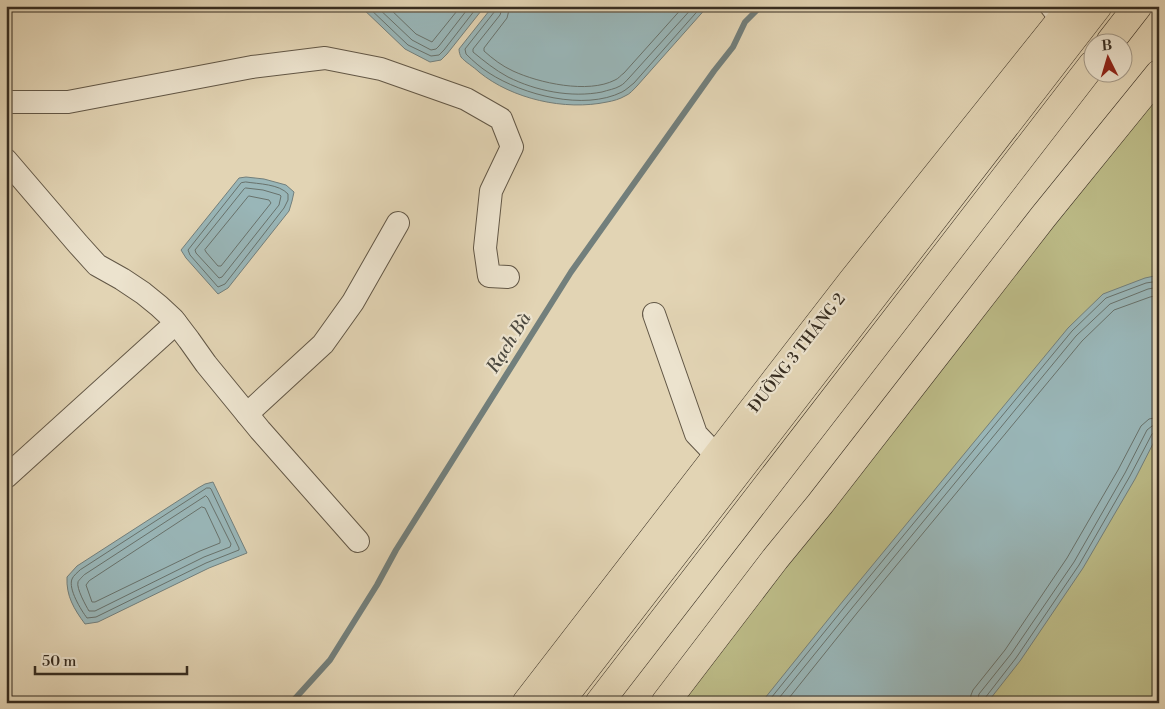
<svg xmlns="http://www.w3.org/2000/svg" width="1165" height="709" font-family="'Libre Bodoni',serif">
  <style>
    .green { fill: #bcbb87; stroke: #7a7454 }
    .water { fill: #99b6b8; stroke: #727f7c }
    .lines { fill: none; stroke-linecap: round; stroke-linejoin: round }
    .shore { stroke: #68726c; stroke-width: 1 }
    .stream { stroke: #727f7c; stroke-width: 6 }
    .service-casing { stroke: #625746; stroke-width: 13 }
    .minor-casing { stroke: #625746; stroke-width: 24 }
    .primary-casing { stroke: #372d21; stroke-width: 29 }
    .service { stroke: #ece3ce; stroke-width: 11 }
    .minor { stroke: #ece3ce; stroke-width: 22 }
    .primary { stroke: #e2d4b4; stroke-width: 28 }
    .labels { text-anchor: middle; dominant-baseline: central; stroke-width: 4.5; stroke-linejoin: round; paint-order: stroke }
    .street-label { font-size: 16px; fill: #372d21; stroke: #ece3ce }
    .water-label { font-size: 18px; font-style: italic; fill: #4b483f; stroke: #ece3ce }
  </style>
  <rect width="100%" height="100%" fill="#e2d4b4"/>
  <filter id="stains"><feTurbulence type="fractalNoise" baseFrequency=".004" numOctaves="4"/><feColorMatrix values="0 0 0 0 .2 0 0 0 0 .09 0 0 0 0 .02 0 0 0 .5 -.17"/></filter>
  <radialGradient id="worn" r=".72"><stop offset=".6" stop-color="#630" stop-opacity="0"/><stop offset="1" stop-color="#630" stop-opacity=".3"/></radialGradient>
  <path class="green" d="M1159 86V703H680Z"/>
  <g class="water">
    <path d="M360 6H485L447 54 441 60 430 62 405 49Z"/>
    <path d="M493 6H708L637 86C633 90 630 94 625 96 620 99 613 101 607 102 565 111 512 99 479 72 474 67 465 62 461 57 460 55 459 52 459 49Z"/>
    <path d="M246 177 264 179 286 185 294 192 292 201 289 211 228 288 218 294 186 258 181 250 239 178Z"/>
    <path d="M1159 275V432L1135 479 1083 568 1020 661 987 703H761L843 601 1068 328 1103 294 1145 278Z"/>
    <path d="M213 482 247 553 209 568 98 622 85 624C74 609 66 596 67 577L77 566 198 488 205 484Z"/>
  </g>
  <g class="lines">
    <g class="shore">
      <path d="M367 6 408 45 431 56 439 55 444 50 478 6"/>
      <path d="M376 6 412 40 431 50 436 49 439 46 470 6"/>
      <path d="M387 6 416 34 432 42 461 6"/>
      <path d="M496 6 495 11 465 49 466 54C473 61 481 68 489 73 523 95 584 111 622 92 626 90 630 86 634 83L702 6"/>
      <path d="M503 6 500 15 473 49V52C484 61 495 70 508 77 536 91 571 98 602 92 608 90 615 89 620 86 624 84 626 81 629 78L694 6"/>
      <path d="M510 6 507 18 484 48V51C493 59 502 66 513 71 539 83 588 94 615 80 618 79 621 75 624 73L684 6"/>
      <path d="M246 182C259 184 279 184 288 194V200L284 208 225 284 218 287 190 255 188 250 241 183Z"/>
      <path d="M246 188 263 190 280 195 281 196 279 205 222 277 219 278 196 253 195 250 244 189Z"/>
      <path d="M249 196 269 200 271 203 221 266H218L206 252 205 250Z"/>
      <path d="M207 488H210L211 489 239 548V550L206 563 96 617 87 618C81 610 68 589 72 579 73 576 78 572 80 570Z"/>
      <path d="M206 496 208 498 231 544 230 547 204 557 95 611H89C86 606 76 588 78 582 78 581 83 576 84 575Z"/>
      <path d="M202 507 205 508 220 540V543L200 551 95 602H92L86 585 89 581Z"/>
      <path d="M767 703 847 604 1072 331 1106 298 1146 283 1159 281"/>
      <path d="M775 703 852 608 1076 336 1110 304 1148 289 1159 287"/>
      <path d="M785 703 857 613 1082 341 1114 310 1150 297 1159 295"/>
      <path d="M970 703 971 695 973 690 1005 650 1067 558 1118 470 1141 426 1149 419 1159 417"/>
      <path d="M977 703 979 694 1011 654 1074 562 1125 473 1147 430 1152 426 1159 425"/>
      <path d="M984 703 985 698 1016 658 1079 565 1130 476 1152 434 1155 432 1159 431"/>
    </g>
    <path class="stream" d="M291 703 330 660 377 585 396 550 571 272 714 71 733 47 745 22 761 6"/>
    <g class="service-casing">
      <path id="service" d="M1044 6 1058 24"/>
    </g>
    <g class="minor-casing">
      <g id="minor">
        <path d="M6 102H68L252 67 325 58 381 69 466 99 501 119 512 147 491 191 485 248 489 276 508 277"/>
        <path d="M6 160 78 244 97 265 122 279 143 293 159 306 173 319 189 340 206 364 260 430 358 541"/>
        <path d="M654 314 696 434 717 456"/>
        <path d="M247 414 323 344 353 302 398 223"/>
        <path d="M6 477 176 323"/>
      </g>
    </g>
    <g class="primary-casing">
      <g id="primary">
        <path d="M1110 42 1138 6"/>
        <path d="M526 703 852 281 1072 6"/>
        <path d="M559 703 1098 6"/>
        <path d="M599 703 1092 65"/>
        <path d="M665 703 775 559 820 504 949 338 1043 217 1159 74"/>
      </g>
    </g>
    <use href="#service" class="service"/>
    <use href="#minor" class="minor"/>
    <use href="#primary" class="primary"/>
  </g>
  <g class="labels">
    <g class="street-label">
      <text transform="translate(797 353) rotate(-52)">ĐƯỜNG 3 THÁNG 2</text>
    </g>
    <g class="water-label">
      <text transform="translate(509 343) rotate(-58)">Rạch Bà</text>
    </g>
  </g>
  <rect width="1165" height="709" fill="none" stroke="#e2d4b4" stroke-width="25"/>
  <rect x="8" y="8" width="1150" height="694" fill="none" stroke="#372d21" stroke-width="2.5"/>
  <rect x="12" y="12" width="1140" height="684" fill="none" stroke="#372d21"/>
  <g transform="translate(1108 58) rotate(355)"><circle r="24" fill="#ece3ce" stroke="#a49a89"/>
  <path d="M0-4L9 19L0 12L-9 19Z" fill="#8f2418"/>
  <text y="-8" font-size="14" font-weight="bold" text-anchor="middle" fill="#372d21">B</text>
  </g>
  <path d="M35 666v8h152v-8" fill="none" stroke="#372d21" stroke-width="2.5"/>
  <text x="42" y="666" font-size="15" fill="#372d21" stroke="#ece3ce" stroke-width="4" paint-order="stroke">50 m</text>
  <rect width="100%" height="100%" filter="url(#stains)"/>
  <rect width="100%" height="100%" fill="url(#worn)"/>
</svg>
